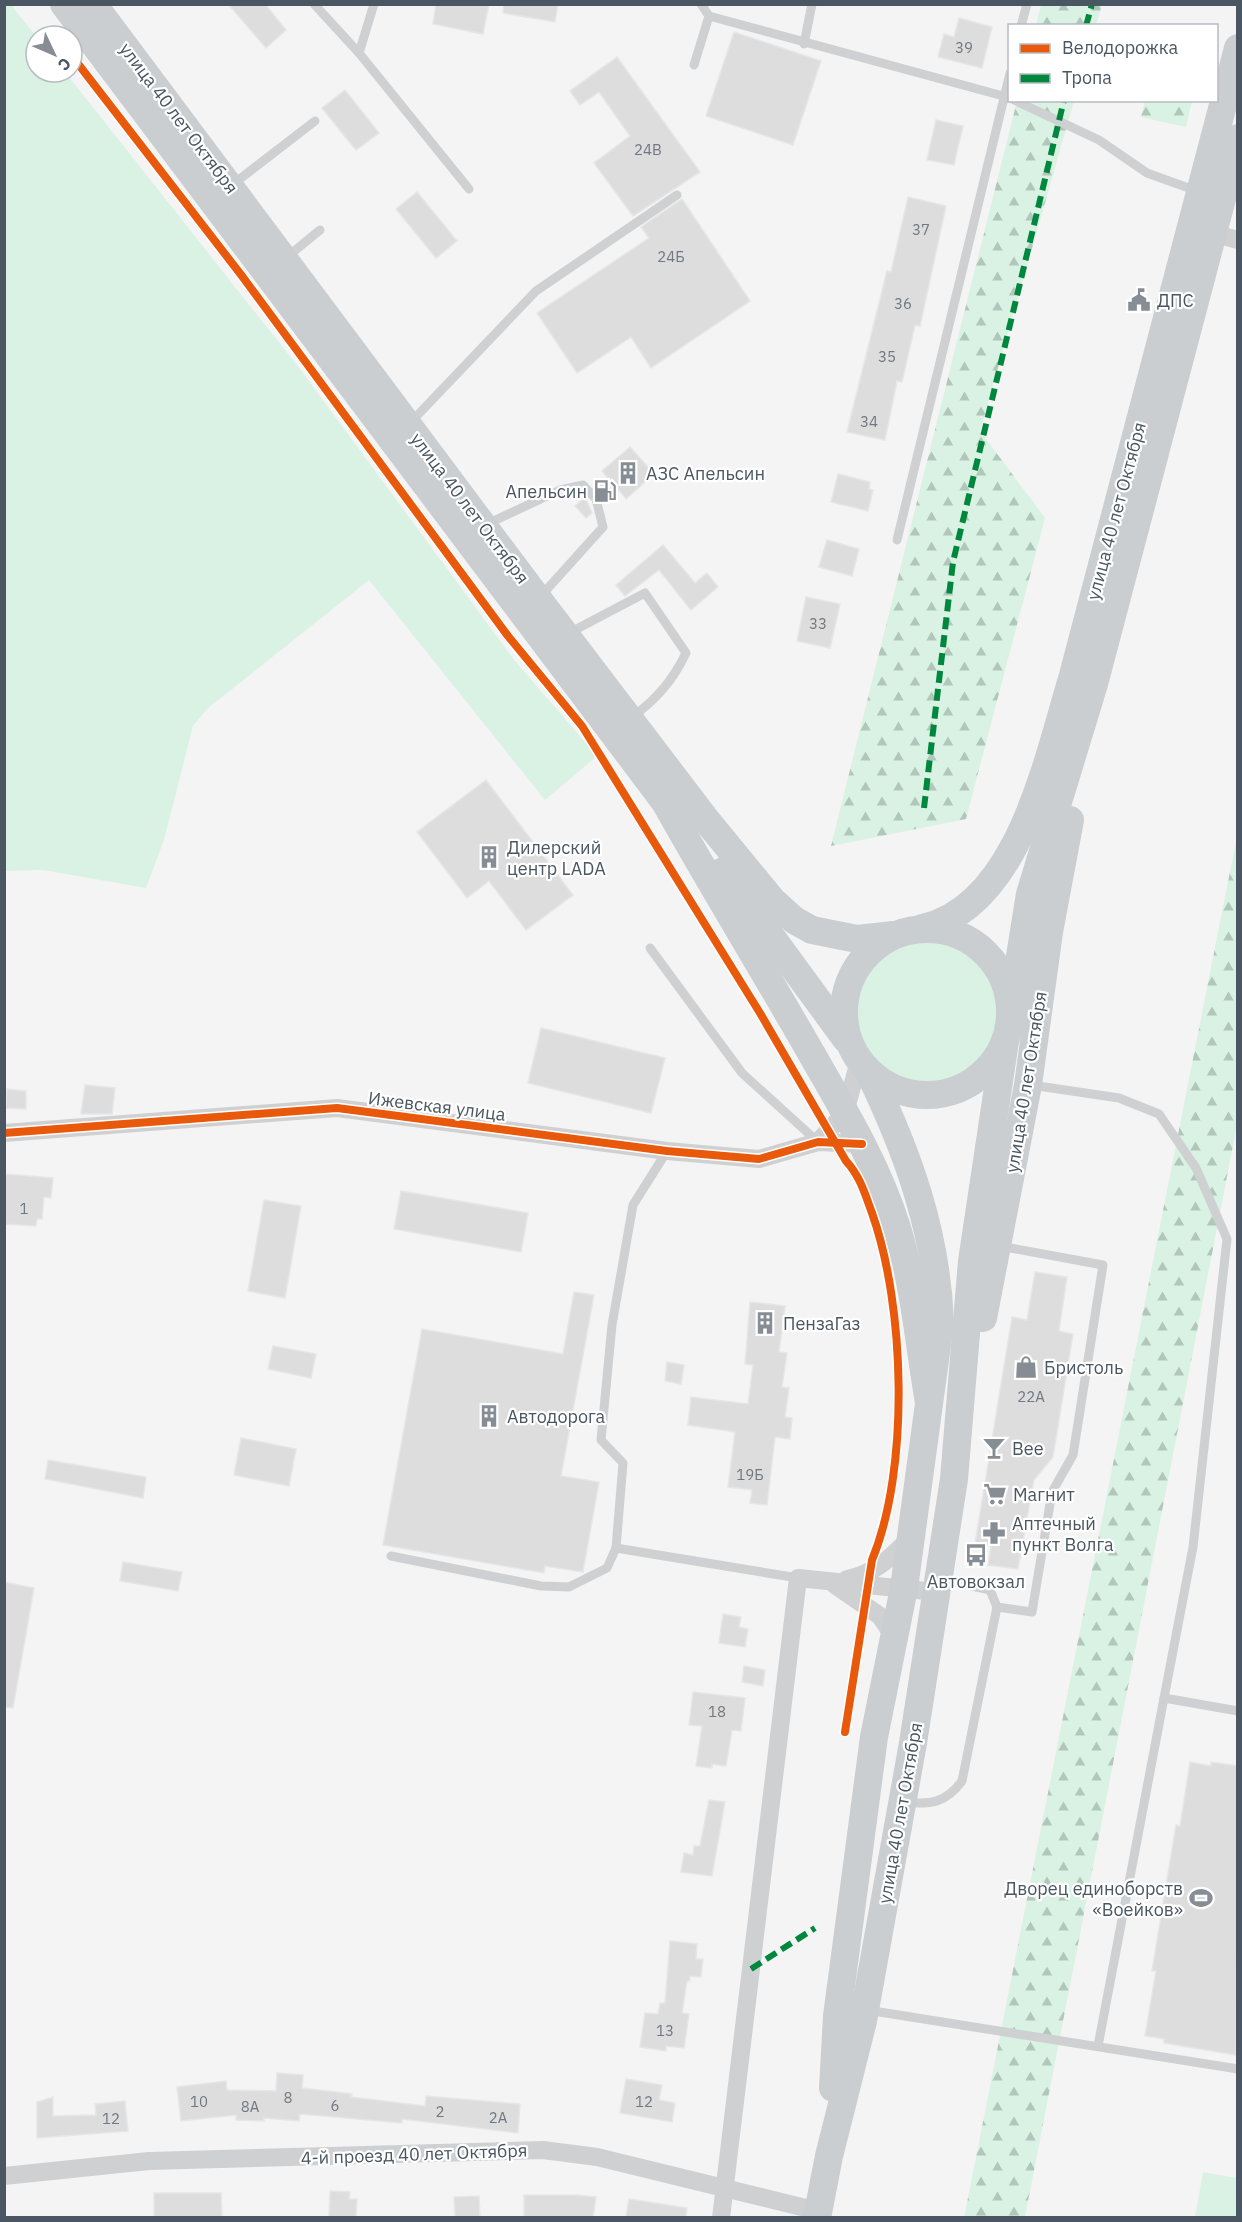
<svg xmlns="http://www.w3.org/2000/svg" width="1242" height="2222" font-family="'IBM Plex Sans',sans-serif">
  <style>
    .green { fill: #d9f2e3 }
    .forest { fill: url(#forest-firs) }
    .building { fill: #ddddde; stroke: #e5e6e7; stroke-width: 1.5 }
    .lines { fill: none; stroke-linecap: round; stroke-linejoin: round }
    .service { stroke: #ced0d2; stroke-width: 9 }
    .minor { stroke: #ced0d2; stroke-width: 18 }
    .primary { stroke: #caced1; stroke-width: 28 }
    .quiet { stroke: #00873e; stroke-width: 6; stroke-dasharray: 12 6; stroke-linecap: butt }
    .cycleway-casing { stroke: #fff; stroke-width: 11 }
    .cycleway { stroke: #e8590c; stroke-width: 8 }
    .labels { text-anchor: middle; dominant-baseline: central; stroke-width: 4.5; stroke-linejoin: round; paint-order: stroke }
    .number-label { font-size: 15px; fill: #707881 }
    .street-label { font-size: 18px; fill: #4a5661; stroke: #fff }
    .poi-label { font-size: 18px; fill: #4a5661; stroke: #fff; text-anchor: start }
  </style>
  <defs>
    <pattern id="forest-firs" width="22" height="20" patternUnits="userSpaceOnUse" patternTransform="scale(1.5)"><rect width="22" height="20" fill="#d9f2e3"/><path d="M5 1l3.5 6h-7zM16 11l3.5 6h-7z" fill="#b2c7bb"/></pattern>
  </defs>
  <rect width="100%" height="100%" fill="#f4f4f4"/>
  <g class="green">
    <path d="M4 5H11L36 36V72H65L300 369 515 661 597 756 545 800 369 580 207 709 193 726 164 840 146 888 43 870 5 871Z"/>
    <circle cx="927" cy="1011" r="71"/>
    <path d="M1203 2172 1237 2178V2217H1195Z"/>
  </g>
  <g class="forest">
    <path d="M1041 5V4L1102 5 1096 25H1036Z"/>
    <path d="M1017 101H1074L980 431 1045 518 966 819 831 846Z"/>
    <path d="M1145 101H1192L1186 127 1141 117Z"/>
    <path d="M1237 836V1125L1025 2217 964 2218Z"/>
  </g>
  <g class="building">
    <path d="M228 4H265L286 30 266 48Z"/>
    <path d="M436 4H489L483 34 433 24Z"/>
    <path d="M504 4H558L555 22 503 13Z"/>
    <path d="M959 18 992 27 982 68 938 57 944 34 954 37Z"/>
    <path d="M734 32 821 61 793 145 706 116Z"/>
    <path d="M617 57 700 172 633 216 594 163 630 136 599 92 580 105 570 91Z"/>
    <path d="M345 90 379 133 356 150 322 108Z"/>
    <path d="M936 120 963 126 954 165 927 160Z"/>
    <path d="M417 192 457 241 436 258 396 209Z"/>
    <path d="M908 197 946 206 920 326 915 325 902 382 897 381 885 440 847 432 887 271 891 272Z"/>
    <path d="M682 199 750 301 651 368 631 337 577 373 537 313 649 238 641 227Z"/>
    <path d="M630 447 654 474 626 499 619 490 604 503 595 488 608 478 602 471Z"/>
    <path d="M838 474 870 482 869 489 873 490 868 511 831 502Z"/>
    <path d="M585 497 592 513 586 518 575 506Z"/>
    <path d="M827 540 859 549 852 576 819 567Z"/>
    <path d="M663 545 695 583 707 573 718 587 691 610 659 570 625 596 616 585Z"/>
    <path d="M806 597 840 604 830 648 797 641Z"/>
    <path d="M486 780 573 895 526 930 489 881 467 898 417 832Z"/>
    <path d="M541 1028 665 1058 651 1113 528 1083Z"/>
    <path d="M85 1085 115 1088 112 1114H81Z"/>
    <path d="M7 1089 26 1091V1109L6 1108Z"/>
    <path d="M4 1174 53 1178 51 1198 44 1197 42 1219H37L36 1226 4 1224Z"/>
    <path d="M401 1191 528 1213 521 1252 394 1229Z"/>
    <path d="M264 1200 301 1206 285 1298 248 1291Z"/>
    <path d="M1035 1272 1067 1277 1059 1331 1073 1334 1053 1457 1034 1480 1018 1569 988 1565 991 1546 975 1544 1012 1317 1027 1320Z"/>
    <path d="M574 1292 594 1295 561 1476 599 1482 583 1572 545 1566 544 1573 383 1545 422 1329 563 1354Z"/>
    <path d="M750 1302 785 1306 779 1352 787 1353 782 1387 789 1388 785 1417 792 1418 790 1439 775 1437 767 1505 750 1503 752 1490 728 1487 735 1432 688 1425 691 1397 748 1404 753 1365 745 1364Z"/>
    <path d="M273 1346 316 1354 311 1378 268 1369Z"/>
    <path d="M667 1362 684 1365 681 1384 665 1381Z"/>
    <path d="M241 1438 296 1449 289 1486 234 1475Z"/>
    <path d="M48 1460 146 1477 143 1498 45 1479Z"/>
    <path d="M123 1562 182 1572 178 1591 120 1581Z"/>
    <path d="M4 1582 34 1588 13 1708 4 1707Z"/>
    <path d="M723 1614 741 1617 739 1627 748 1629 745 1647 719 1643Z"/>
    <path d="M744 1666 765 1670 763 1686 742 1682Z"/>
    <path d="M693 1692 745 1698 741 1731 732 1730 726 1766 712 1764V1768L696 1766 702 1726 689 1725Z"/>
    <path d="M1190 1762 1211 1766V1762L1238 1766 1236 2055 1164 2043V2039L1145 2036 1156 1971H1152L1176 1825 1180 1826Z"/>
    <path d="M709 1800 725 1802 712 1876 681 1872 684 1853 693 1855 694 1846H700Z"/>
    <path d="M670 1941 697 1944 696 1959H703L701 1977 690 1976V1981H687L682 2013 689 2014 684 2048 666 2046V2051L640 2047 645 2013 658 2014 660 2003H665Z"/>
    <path d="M277 2073 303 2075 302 2088 352 2094 351 2097 425 2106 426 2096 520 2104 518 2133 402 2119V2123L300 2114 299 2121 264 2118V2121L236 2120V2115L181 2121 177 2087 226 2081 227 2090 276 2091Z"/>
    <path d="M626 2079 662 2085 659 2100 675 2103 672 2122 620 2113Z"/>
    <path d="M53 2097V2116L96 2115 95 2104 125 2101 128 2131 37 2138V2102Z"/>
    <path d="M330 2191 350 2192 349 2199H357L356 2217H329Z"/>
    <path d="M154 2193H221L222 2217H154Z"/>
    <path d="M524 2195H576L596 2197 593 2217H524Z"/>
    <path d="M479 2196 480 2217H455L454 2197Z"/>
    <path d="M629 2199 687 2208 686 2217H626Z"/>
  </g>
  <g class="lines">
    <g class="service">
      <path d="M314 4 359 53 469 189"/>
      <path d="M701 4 709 16"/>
      <path d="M1021 26 1027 4"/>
      <path d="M804 44 812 4"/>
      <path d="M359 53 374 4"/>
      <path d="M694 65 709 16 1007 97"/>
      <path d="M1014 100 1099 140 1147 173 1197 191"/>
      <path d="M232 185 315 121"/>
      <path d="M287 257 320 230"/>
      <path d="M411 422 536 291 677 195"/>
      <path d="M487 524 560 490 583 485 596 499 603 527 540 597"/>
      <path d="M897 540 1010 73"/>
      <path d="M569 633 645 593 686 653C673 680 657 699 632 717"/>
      <path d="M650 948 742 1073 818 1142"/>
      <path d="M1031 1085 1119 1098 1159 1114 1196 1168 1227 1239 1193 1547 1164 1698"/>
      <path d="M667 1151 633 1205 612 1325 601 1440 623 1463 616 1548 798 1578"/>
      <path d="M391 1556 541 1586 569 1587 607 1568 616 1548"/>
      <path d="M941 1579 990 1590 997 1607"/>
      <path d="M905 1802C930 1805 946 1803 962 1781L997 1607 1032 1612 1052 1492 1073 1455 1103 1265 1000 1246"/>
      <path d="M867 2010 1238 2069"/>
      <path d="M1098 2046 1164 1698 1238 1711"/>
    </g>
    <g class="minor">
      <path d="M1204 231 1238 240"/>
      <path d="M4 1133 337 1108 667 1151 759 1159 818 1142 862 1144"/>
      <path d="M818 1142 845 1113 859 1061"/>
      <path d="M847 1579C875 1574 891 1557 910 1538"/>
      <path d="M835 1585 880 1616 894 1637"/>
      <path d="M4 2176 149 2161 543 2150 597 2157 818 2211"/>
      <path d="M721 2218 798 1578 936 1592"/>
    </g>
    <g class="primary">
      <path d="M64 4 665 802C713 888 765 972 814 1058 845 1112 877 1165 896 1225 914 1282 919 1344 929 1403"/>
      <path d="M93 4 538 599 707 821 772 900 794 920 812 930 857 939 894 935"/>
      <path d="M723 871 846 1039"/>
      <path d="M923 928C1019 906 1047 760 1072 679L1238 48"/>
      <circle cx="927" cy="1012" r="83"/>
      <path d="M1011 1012 1030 894 1094 684 1238 138"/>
      <path d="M983 1318 1028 1085 1049 932 1070 820"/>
      <path d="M833 2088 837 2016 874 1737 904 1588 940 1323C937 1233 908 1153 869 1072"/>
      <path d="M817 2218 829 2156 863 2021 913 1743 954 1479 972 1261 1005 1041"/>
    </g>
    <g class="quiet">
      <path d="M1086 26 1092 4"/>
      <path d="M924 808 953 562 1064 100"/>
      <path d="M751 1969 815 1928"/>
    </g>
    <g class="cycleway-casing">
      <g id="cycleway">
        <path d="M72 56 242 276 508 636 582 726 760 1013 846 1161C860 1176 865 1194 872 1213 905 1306 910 1468 872 1560L845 1732"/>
        <path d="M4 1133 337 1108 667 1151 759 1159 818 1142 862 1144"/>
      </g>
    </g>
    <use href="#cycleway" class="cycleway"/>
  </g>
  <defs>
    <g id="civic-bare" transform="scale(1.8)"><path d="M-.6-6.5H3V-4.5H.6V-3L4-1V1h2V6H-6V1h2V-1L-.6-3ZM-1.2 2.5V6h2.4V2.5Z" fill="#868d94" stroke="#fff" stroke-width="2.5" paint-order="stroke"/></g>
    <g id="building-bare" transform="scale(1.8)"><path d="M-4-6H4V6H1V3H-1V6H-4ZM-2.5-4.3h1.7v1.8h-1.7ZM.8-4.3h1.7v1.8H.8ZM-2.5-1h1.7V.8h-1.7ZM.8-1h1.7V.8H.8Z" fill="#868d94" stroke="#fff" stroke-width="2.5" paint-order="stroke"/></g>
    <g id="fuel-bare" transform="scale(1.8)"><path d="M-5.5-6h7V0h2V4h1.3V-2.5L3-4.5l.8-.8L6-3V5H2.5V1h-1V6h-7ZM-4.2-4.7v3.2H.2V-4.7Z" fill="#868d94" stroke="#fff" stroke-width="2.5" paint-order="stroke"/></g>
    <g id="shop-bare" transform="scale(1.8)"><path d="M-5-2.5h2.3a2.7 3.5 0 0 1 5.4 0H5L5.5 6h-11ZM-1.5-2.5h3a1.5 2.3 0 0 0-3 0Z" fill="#868d94" stroke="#fff" stroke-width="2.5" paint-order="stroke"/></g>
    <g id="bar-bare" transform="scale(1.8)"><path d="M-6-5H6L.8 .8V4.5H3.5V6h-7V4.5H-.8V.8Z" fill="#868d94" stroke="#fff" stroke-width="2.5" paint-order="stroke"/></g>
    <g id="supermarket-bare" transform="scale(1.8)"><path d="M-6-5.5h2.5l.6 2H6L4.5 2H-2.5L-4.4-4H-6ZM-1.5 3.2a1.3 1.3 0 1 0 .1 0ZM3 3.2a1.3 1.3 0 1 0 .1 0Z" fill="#868d94" stroke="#fff" stroke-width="2.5" paint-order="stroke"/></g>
    <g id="pharmacy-bare" transform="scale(1.8)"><path d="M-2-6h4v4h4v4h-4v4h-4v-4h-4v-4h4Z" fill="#868d94" stroke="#fff" stroke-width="2.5" paint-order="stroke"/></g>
    <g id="bus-bare" transform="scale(1.8)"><path d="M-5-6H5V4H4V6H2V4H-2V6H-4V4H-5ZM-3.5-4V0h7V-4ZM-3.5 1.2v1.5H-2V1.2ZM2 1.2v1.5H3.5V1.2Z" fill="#868d94" stroke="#fff" stroke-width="2.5" paint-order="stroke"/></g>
    <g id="stadium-bare" transform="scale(1.8)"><path d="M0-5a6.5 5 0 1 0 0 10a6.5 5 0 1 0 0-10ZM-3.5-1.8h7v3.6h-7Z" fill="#868d94" stroke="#fff" stroke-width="2.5" paint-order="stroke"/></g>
  </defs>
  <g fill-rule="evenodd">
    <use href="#civic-bare" x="1139" y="300"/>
    <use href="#building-bare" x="628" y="473"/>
    <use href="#fuel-bare" x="605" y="491"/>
    <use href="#building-bare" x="489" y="857"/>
    <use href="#building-bare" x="765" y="1323"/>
    <use href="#shop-bare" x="1026" y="1367"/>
    <use href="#building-bare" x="489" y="1416"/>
    <use href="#bar-bare" x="994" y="1448"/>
    <use href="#supermarket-bare" x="995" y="1494"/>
    <use href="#pharmacy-bare" x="994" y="1533"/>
    <use href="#bus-bare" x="976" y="1555"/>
    <use href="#stadium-bare" x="1201" y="1898"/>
  </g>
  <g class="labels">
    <g class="number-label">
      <text x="964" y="47">39</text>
      <text x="648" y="149">24В</text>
      <text x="921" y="229">37</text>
      <text x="671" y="256">24Б</text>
      <text x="903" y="303">36</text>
      <text x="887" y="356">35</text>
      <text x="869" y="421">34</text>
      <text x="818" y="623">33</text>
      <text x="24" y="1208">1</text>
      <text x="1031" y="1396">22А</text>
      <text x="750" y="1474">19Б</text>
      <text x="717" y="1711">18</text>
      <text x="665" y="2030">13</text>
      <text x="288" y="2097">8</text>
      <text x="199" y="2101">10</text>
      <text x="644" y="2101">12</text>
      <text x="335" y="2105">6</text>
      <text x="250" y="2106">8А</text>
      <text x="440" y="2111">2</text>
      <text x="498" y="2117">2А</text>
      <text x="111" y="2118">12</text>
    </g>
    <g class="street-label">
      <text transform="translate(179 118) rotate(53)">улица 40 лет Октября</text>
      <text transform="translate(470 508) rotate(53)">улица 40 лет Октября</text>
      <text transform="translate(1116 511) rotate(-75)">улица 40 лет Октября</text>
      <text transform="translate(1026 1082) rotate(-81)">улица 40 лет Октября</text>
      <text transform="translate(437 1106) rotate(7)">Ижевская улица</text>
      <text transform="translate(900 1813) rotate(-80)">улица 40 лет Октября</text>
      <text transform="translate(414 2154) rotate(-2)">4-й проезд 40 лет Октября</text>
    </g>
    <g class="poi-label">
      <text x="1157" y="300">ДПС</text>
      <text x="646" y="473">АЗС Апельсин</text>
      <text x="587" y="491" text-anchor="end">Апельсин</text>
      <text x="507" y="847">Дилерский<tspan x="507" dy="21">центр LADA</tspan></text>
      <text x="783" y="1323">ПензаГаз</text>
      <text x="1044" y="1367">Бристоль</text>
      <text x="507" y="1416">Автодорога</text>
      <text x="1012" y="1448">Bee</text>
      <text x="1013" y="1494">Магнит</text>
      <text x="1012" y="1523">Аптечный<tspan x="1012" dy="21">пункт Волга</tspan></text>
      <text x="976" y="1581" text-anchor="middle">Автовокзал</text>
      <text x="1183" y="1888" text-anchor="end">Дворец единоборств<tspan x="1183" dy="21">«Воейков»</tspan></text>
    </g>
  </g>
  <rect width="1242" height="2222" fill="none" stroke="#4a5661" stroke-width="12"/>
  <rect x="1008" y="24" width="210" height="78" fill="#ffffff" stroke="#b7bbc0" stroke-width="1.5"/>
  <rect x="1020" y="44" width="30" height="9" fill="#e8590c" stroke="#b7bbc0" stroke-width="1.5"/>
  <text x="1062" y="54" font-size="18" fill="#4a5661">Велодорожка</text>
  <rect x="1020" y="74" width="30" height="9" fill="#00873e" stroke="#b7bbc0" stroke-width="1.5"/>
  <text x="1062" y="84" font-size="18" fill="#4a5661">Тропа</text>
  <g transform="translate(54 54) rotate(134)"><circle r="28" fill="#ffffff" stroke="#b7bbc0" stroke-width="1.5"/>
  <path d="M0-4.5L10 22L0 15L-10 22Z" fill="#868d94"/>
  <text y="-9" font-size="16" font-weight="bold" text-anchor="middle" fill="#4a5661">С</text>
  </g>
</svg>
